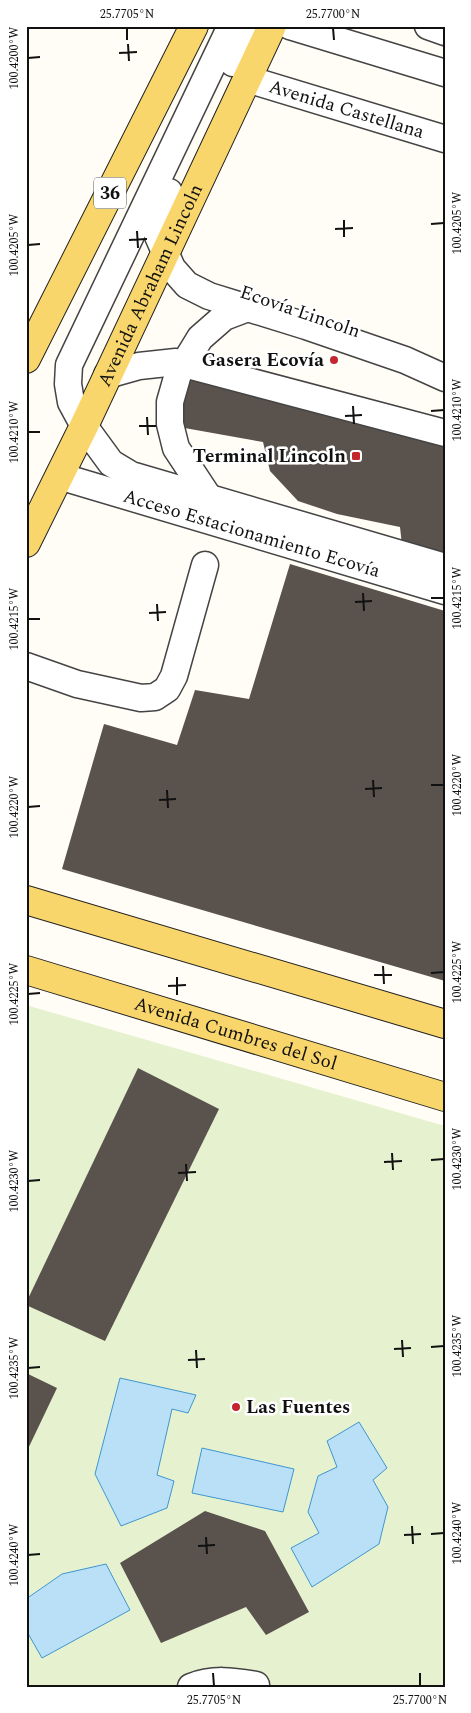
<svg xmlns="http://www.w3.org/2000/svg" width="471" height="1713" font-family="Spectral,serif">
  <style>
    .pitch { fill: #e6f2cf }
    .water { fill: #b9e0f7; stroke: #3f96cf }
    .building { fill: #5a524d }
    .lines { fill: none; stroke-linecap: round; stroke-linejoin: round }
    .minor-casing { stroke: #444; stroke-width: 29 }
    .major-casing { stroke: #222; stroke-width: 30 }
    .minor { stroke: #fff; stroke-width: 26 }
    .major { stroke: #f9d66b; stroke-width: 28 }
    .ticks { fill: none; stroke: #111; stroke-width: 2 }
    .poi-dot { fill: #c4262e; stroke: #fff; stroke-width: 2 }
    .labels { text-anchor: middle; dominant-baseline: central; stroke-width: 5; stroke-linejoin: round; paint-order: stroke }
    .shield { fill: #fff; stroke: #585858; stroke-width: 1 }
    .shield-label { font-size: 18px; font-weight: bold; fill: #111 }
    .street-label { font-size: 19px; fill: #111; stroke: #fff }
    .poi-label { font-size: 19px; font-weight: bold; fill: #111; stroke: #fff; text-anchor: end }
    .neatline { fill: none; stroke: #111; stroke-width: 2 }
    .ticks-label { font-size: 12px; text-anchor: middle; fill: #111 }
  </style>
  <rect width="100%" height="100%" fill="#fffdf5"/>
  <path class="pitch" d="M26 1005 445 1126V1687H26Z"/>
  <g class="water">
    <path d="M120 1378 196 1395 188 1413 172 1409 157 1475 174 1481 167 1508 121 1526 95 1474Z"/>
    <path d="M359 1422 387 1468 373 1480 388 1507 379 1544 312 1587 291 1548 319 1533 308 1512 318 1476 337 1467 327 1441Z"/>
    <path d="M202 1448 294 1469 283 1512 192 1493Z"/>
    <path d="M106 1564 130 1610 42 1658 26 1630V1599L62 1574Z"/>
  </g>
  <g class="building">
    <path d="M189 379 445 439V557L402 545 400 527 337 514 298 501 270 471 263 442 179 427Z"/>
    <path d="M290 564 445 611V981L62 869 104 724 177 745 195 690 249 699Z"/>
    <path d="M138 1068 219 1109 105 1341 26 1305V1303Z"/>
    <path d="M26 1373 57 1388 26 1453Z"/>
    <path d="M205 1511 265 1531 309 1612 266 1635 246 1607 161 1643 120 1563Z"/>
  </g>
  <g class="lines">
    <g class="minor-casing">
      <g id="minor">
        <path d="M231 26 69 365 68 384 71 402 84 426 111 463 131 475 445 567"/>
        <path d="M290 26 445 73"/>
        <path d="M428 26 445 32"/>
        <path d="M233 63 251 26"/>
        <path id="s1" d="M247 79 445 139"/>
        <path d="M169 192 157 217 156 225 158 236 172 268 187 285 209 296 306 326 405 360 445 378"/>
        <path d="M107 375 139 366 176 362 445 433"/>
        <path id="s2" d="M59 476 445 591"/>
        <path d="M209 498 176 448 170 424V402L178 374 200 338 224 317 245 309"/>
        <path d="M26 666 77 684 141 698 155 697 167 689 174 676 205 565"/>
        <path d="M191 1687C213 1678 233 1681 256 1685"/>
      </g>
    </g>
    <g class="major-casing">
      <g id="major">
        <path d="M26 359 194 26"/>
        <path id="s3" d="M26 543 84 426 272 26"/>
        <path d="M26 900 445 1024"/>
        <path id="s4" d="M26 970 445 1097"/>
      </g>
    </g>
    <use href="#minor" class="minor"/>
    <use href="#major" class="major"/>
  </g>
  <path class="ticks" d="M127 28V40M333 28 334 40M128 44 129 61M119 53 137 52M28 58 40 57M344 220V237M431 224 444 223M335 229 353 228M137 231 138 248M129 240 147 239M28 245 40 244M353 406 354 424M431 411 444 410M345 416 362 415M147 417 148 435M139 426H156M28 432H40M363 593 364 611M431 598H444M355 602 372 601M157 604 158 621M149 613 166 612M28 619H40M373 780 374 797M431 785H444M365 789 382 788M167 790 168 808M159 800 176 799M28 807 40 806M383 966 384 984M431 973 444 972M374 975H392M177 977V995M168 986 186 985M28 994 40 993M392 1153 393 1170M431 1160 444 1159M384 1162 402 1161M186 1164 187 1181M178 1173 196 1172M28 1181 40 1180M402 1340 403 1357M431 1347 444 1346M394 1349 411 1348M196 1350 197 1368M188 1360 205 1359M28 1368 40 1367M412 1526 413 1544M431 1534 444 1533M404 1535 421 1534M206 1537 207 1554M198 1546 215 1545M28 1555 40 1554M213 1673 214 1686M420 1673V1686"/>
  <g class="poi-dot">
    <circle cx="334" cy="360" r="5"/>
    <rect x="351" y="451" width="10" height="10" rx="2.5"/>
    <circle cx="236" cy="1407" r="5"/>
  </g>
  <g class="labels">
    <rect class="shield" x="94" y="177.5" width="32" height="31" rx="4"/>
    <g class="shield-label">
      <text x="110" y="193">36</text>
    </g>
    <g class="street-label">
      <text stroke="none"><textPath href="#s1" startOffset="104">Avenida Castellana</textPath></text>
      <text stroke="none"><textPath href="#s3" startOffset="286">Avenida Abraham Lincoln</textPath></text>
      <text transform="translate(300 312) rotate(19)">Ecovía Lincoln</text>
      <text stroke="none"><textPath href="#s2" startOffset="201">Acceso Estacionamiento Ecovía</textPath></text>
      <text stroke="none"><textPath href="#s4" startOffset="219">Avenida Cumbres del Sol</textPath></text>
    </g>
    <g class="poi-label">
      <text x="324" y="360">Gasera Ecovía</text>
      <text x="346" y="456">Terminal Lincoln</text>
      <text x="246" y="1407" text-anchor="start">Las Fuentes</text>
    </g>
  </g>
  <rect width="471" height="1713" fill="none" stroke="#ffffff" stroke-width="55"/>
  <rect x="28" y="28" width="416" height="1658" class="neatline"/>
  <g class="ticks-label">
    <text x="127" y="18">25.7705°N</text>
    <text x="333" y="18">25.7700°N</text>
    <text transform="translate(14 58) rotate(-90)" y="4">100.4200°W</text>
    <text transform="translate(457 223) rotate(-90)" y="4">100.4205°W</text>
    <text transform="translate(14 245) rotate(-90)" y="4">100.4205°W</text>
    <text transform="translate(457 410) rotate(-90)" y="4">100.4210°W</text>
    <text transform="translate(14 432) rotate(-90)" y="4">100.4210°W</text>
    <text transform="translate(457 598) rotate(-90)" y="4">100.4215°W</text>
    <text transform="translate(14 619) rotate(-90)" y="4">100.4215°W</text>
    <text transform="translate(457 785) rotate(-90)" y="4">100.4220°W</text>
    <text transform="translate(14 807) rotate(-90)" y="4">100.4220°W</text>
    <text transform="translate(457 972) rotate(-90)" y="4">100.4225°W</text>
    <text transform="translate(14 994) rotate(-90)" y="4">100.4225°W</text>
    <text transform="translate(457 1159) rotate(-90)" y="4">100.4230°W</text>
    <text transform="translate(14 1181) rotate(-90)" y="4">100.4230°W</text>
    <text transform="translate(457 1346) rotate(-90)" y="4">100.4235°W</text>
    <text transform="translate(14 1368) rotate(-90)" y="4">100.4235°W</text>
    <text transform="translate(457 1533) rotate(-90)" y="4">100.4240°W</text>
    <text transform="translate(14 1555) rotate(-90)" y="4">100.4240°W</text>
    <text x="214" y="1704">25.7705°N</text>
    <text x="420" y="1704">25.7700°N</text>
  </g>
</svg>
